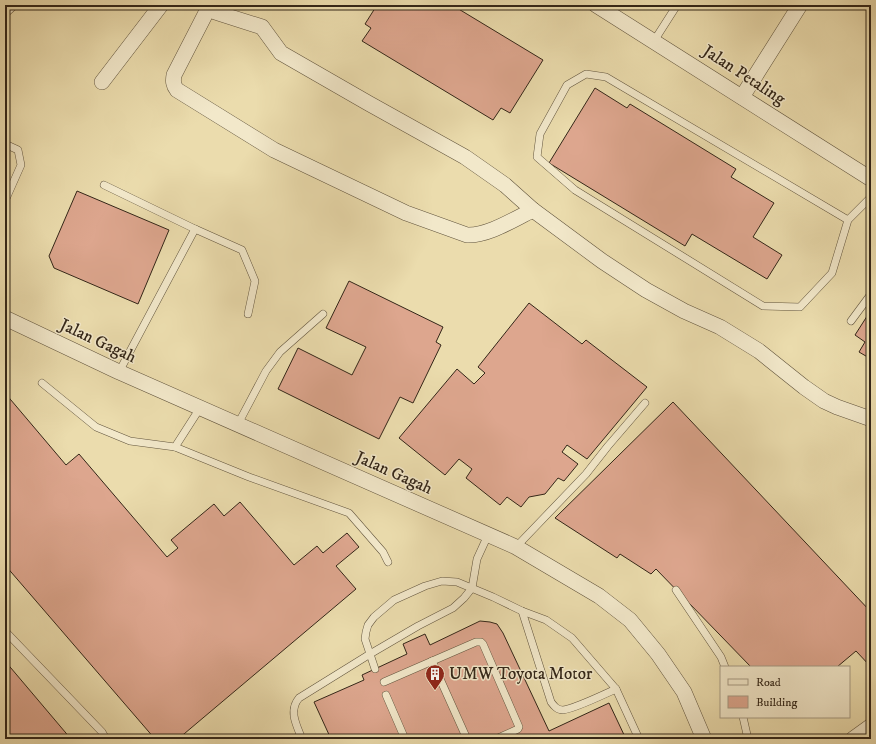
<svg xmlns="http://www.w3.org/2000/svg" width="876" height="744" font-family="'IM FELL DW Pica',serif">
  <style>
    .building { fill: #dda68e; stroke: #332618 }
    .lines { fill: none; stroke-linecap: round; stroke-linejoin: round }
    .service-casing { stroke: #61543d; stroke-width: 8 }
    .minor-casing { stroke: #61543d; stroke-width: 16 }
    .service { stroke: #f2e8ca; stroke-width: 7 }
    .minor { stroke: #f2e8ca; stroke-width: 15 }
    .labels { text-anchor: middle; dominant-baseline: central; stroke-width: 3; stroke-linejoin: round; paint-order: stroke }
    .street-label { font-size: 17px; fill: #332618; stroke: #f2e8ca }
    .poi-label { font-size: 17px; fill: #332618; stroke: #f2e8ca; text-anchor: start }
  </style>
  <rect width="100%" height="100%" fill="#ebdcad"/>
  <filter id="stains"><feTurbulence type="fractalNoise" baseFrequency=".005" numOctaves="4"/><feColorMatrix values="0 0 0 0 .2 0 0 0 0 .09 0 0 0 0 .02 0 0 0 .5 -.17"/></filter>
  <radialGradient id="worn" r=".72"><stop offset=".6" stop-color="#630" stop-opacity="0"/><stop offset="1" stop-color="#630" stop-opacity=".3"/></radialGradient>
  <g class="building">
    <path d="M377 5H452L543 60 510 113 501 108 493 120 362 41 371 28 365 24Z"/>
    <path d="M595 88 627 108 630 104 736 169 731 177 774 203 753 237 782 255 767 279 692 234 685 246 549 163Z"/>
    <path d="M77 191 169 230 138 304 54 268 49 256Z"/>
    <path d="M349 281 443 327 436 342 441 345 413 403 400 397 379 439 278 389 298 348 352 375 366 347 326 328Z"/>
    <path d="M529 303 582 344 586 340 647 387 587 459 567 445 562 452 578 464 564 481 558 478 545 494 529 497 521 507 507 497 500 505 466 478 472 469 459 459 445 475 399 438 457 369 474 384 485 373 478 367Z"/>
    <path d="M871 310V359L859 352 865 342 855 335Z"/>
    <path d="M5 393 66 465 79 454 167 557 178 548 171 540 214 504 224 516 240 502 294 565 317 546 323 553 347 533 359 547 336 566 356 589 178 739H155L5 565Z"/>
    <path d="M673 402 871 612V667L856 651 837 667H751L656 569 651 574 620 554 617 558 555 518Z"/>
    <path d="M480 621 490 622 497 624 503 633 549 731 609 703 626 739H331L314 702 364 680 362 675 407 654 403 644 425 634 430 645Z"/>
    <path d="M5 661 71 739H5Z"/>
  </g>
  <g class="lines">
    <g class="service-casing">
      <g id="service">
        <path d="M5 14 15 5"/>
        <path d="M654 41 677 5"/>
        <path d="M5 144 18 150 21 165 5 201"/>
        <path d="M104 185 195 229"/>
        <path d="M848 220 606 77 586 74 567 85 540 134 537 157 575 190 763 306 800 307 832 273 848 220 871 197"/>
        <path d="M851 321 871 294"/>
        <path d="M119 372 195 229 242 250 255 281 248 314"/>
        <path d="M42 383 96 427 130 441 175 447 200 408"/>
        <path d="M238 424 266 371 280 352 323 314"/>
        <path d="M175 447 249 477 349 513 383 552 388 562"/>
        <path d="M516 547 586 474 608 446 645 403"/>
        <path d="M676 590 721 657 725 667"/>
        <path d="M522 611 551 702C554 706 557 710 563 710 574 709 605 694 616 689"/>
        <path d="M5 631 102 732 106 739"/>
        <path d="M432 661 467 739"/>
        <path d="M375 669 365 639 366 632 368 625 374 617 394 600 425 586 442 581 457 582 493 597 522 611 546 620 572 638 616 689 639 739"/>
        <path d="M384 682 476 642H481L483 644 519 727 518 729 496 739"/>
        <path d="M386 695 405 739"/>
        <path d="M743 717 748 739"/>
        <path d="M302 739C297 726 288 711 299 698L370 654 418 626 453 608 464 598 472 588 477 559 488 535"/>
      </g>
    </g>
    <g class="minor-casing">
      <g id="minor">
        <path d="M208 5 215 12 221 14 262 27 281 53 368 103 465 157 505 185 533 210 602 261 646 290 684 311 720 327 759 351 804 387 824 401 837 407 871 419"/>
        <path d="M596 5 871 179"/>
        <path d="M209 7 174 75C173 81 173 85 177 90L274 150 406 213 467 235C488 236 514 219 533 210"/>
        <path d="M102 82 161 5"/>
        <path d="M742 97 800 5"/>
        <path d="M5 318 119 372 516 547 599 596 630 620 658 654 684 692 704 739"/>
        <path d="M853 739 871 726"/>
      </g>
    </g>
    <use href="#service" class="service"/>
    <use href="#minor" class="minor"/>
  </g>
  <defs>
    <g id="building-pin" transform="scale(1)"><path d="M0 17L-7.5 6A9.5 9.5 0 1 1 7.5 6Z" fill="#8f2418" stroke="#f2e8ca"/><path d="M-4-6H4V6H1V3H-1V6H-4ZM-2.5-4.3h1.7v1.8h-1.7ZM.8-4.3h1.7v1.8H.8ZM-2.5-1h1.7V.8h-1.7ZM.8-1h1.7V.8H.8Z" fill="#fff"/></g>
  </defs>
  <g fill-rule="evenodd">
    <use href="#building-pin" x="435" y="674"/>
  </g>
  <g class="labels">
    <g class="street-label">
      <text transform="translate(744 75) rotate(33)">Jalan Petaling</text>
      <text transform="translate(98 341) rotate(25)">Jalan Gagah</text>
      <text transform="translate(394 473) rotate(24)">Jalan Gagah</text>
    </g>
    <g class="poi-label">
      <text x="449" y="674">UMW Toyota Motor</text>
    </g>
  </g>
  <rect width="876" height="744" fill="none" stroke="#ebdcad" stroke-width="20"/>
  <rect x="6" y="6" width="864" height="732" fill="none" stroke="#332618" stroke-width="2"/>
  <rect x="10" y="10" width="856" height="724" fill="none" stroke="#332618"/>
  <rect x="720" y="666" width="130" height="52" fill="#f2e8ca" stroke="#a69a83"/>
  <rect x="728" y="679" width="20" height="6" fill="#f2e8ca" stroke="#a69a83"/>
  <text x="756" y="686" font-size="12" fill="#332618">Road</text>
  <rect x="728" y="696" width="20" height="12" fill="#dda68e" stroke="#a69a83"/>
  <text x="756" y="706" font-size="12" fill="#332618">Building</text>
  <rect width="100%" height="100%" filter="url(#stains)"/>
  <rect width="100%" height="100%" fill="url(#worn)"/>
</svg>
